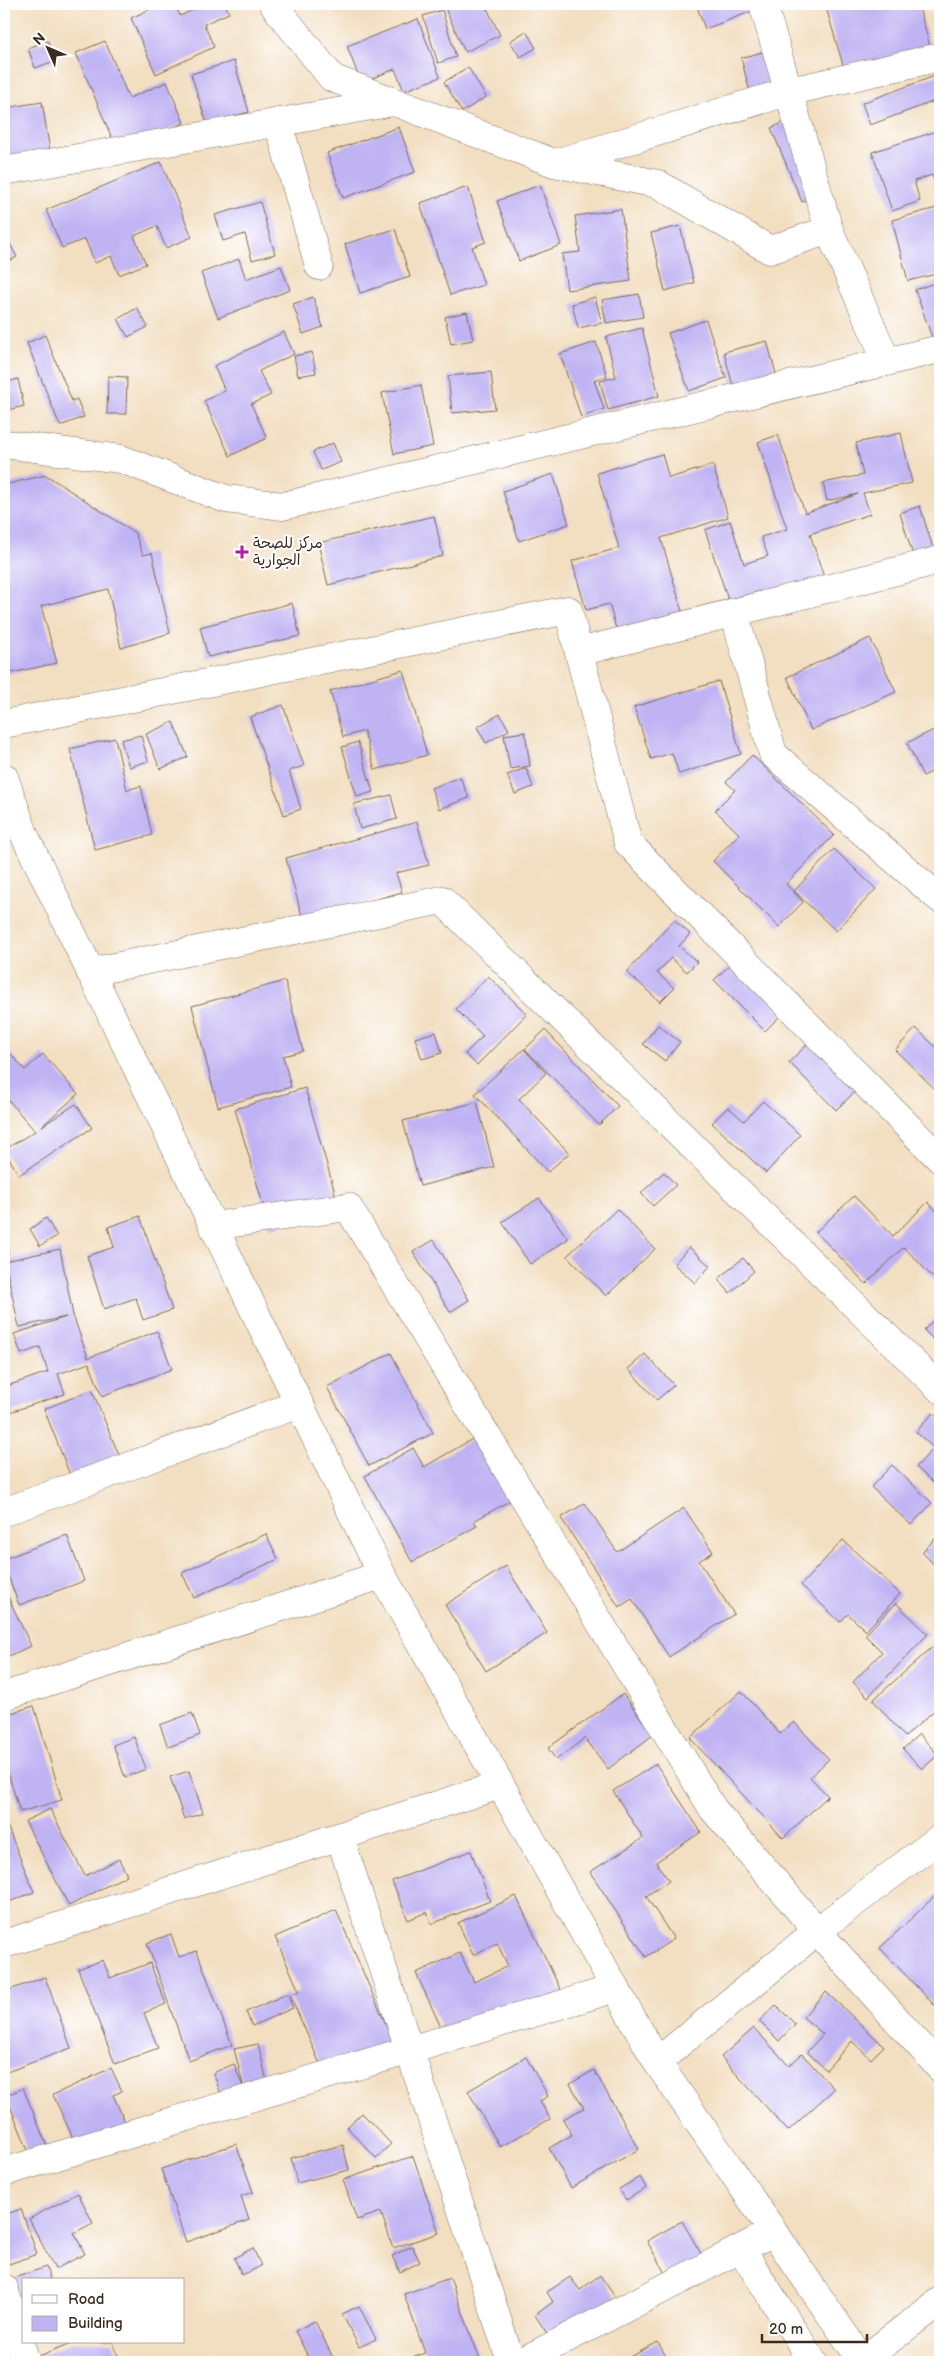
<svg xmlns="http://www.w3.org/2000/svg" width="944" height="2366" font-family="'Balsamiq Sans','Playpen Sans Arabic',sans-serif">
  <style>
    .building { fill: #bfb3f3 }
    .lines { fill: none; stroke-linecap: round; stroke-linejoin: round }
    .minor-casing { stroke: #7b6957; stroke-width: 29 }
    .secondary-casing { stroke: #7b6957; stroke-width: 29 }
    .minor { stroke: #fff; stroke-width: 28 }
    .secondary { stroke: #fff; stroke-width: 28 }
    .poi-dot { fill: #b5179e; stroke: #fff; stroke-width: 2 }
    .labels { text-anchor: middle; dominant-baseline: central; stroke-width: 4; stroke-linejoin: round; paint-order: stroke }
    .poi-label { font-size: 15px; fill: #3b2a1e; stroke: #fff; text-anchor: start }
  </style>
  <rect width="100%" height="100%" fill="#fff"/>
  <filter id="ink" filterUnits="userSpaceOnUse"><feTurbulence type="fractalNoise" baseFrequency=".02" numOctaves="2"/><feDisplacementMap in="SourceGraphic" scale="10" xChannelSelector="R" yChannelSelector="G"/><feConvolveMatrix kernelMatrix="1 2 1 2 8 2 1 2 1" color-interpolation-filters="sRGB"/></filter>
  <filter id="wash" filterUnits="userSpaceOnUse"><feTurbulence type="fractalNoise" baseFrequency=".0096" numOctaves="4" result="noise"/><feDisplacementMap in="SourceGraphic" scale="20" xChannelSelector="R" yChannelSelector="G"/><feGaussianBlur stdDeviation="1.12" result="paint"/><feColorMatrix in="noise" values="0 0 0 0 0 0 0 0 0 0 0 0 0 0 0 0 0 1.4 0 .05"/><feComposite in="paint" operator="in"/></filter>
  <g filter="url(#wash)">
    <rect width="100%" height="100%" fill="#f2dec0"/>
    <g id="blocks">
      <g class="building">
        <path d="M161 4H175L180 16 205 4H225L229 13 204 24 214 47 156 74 131 18Z"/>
        <path d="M455 4H485L500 35 465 52 445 8Z"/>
        <path d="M696 4H771L705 29Z"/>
        <path d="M825 4H918L931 50 846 75Z"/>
        <path d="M442 10 456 57 438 63 423 16Z"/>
        <path d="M418 19 440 77 404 91 395 69 361 83 347 46Z"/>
        <path d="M526 31 536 48 520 57 510 41Z"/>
        <path d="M48 41 54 61 35 68 28 48Z"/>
        <path d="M105 41 129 98 167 82 184 123 117 150 76 53Z"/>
        <path d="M773 49 783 87 751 96 741 58Z"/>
        <path d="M234 61 249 112 207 124 191 74Z"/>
        <path d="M468 67 486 97 462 112 444 82Z"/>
        <path d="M940 74V99L870 125 862 103Z"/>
        <path d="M42 102 50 151 4 158V108Z"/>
        <path d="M794 118 824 193 802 202 771 128Z"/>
        <path d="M399 127 415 172 343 198 327 153Z"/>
        <path d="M940 130V194L939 195 932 175 914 181 920 201 892 211 872 152Z"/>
        <path d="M161 162 192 237 166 248 157 226 134 236 146 264 119 275 111 256 95 263 85 239 62 248 46 210Z"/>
        <path d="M540 185 561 245 519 261 497 201Z"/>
        <path d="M468 187 486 242 472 247 484 285 450 295 420 203Z"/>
        <path d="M260 202 275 254 252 260 245 234 223 241 215 215Z"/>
        <path d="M940 207V273L908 281 892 220Z"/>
        <path d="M621 209 631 281 567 290 562 254 580 252 575 216Z"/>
        <path d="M680 226 694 283 665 291 651 233Z"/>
        <path d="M395 229 410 277 360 293 345 244Z"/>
        <path d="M4 232 17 257 4 264Z"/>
        <path d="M239 259 246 279 281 266 290 290 218 318 201 273Z"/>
        <path d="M940 281V338L933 340 915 290Z"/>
        <path d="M639 294 643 317 606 323 602 300Z"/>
        <path d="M313 297 323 327 303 334 293 304Z"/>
        <path d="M595 297 602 323 578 328 572 304Z"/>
        <path d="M137 308 148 327 128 337 118 319Z"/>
        <path d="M467 312 473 340 451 344 445 317Z"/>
        <path d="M706 320 726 378 689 391 668 333Z"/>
        <path d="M642 328 659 396 608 410 600 381 616 377 606 337Z"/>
        <path d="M284 332 294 354 259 371 271 395 251 404 267 438 230 456 204 401 225 391 214 366Z"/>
        <path d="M45 335 72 401 77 399 84 417 60 426 27 343Z"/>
        <path d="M767 341 776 374 733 386 724 352Z"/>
        <path d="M596 342 607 376 594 380 604 409 581 417 560 354Z"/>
        <path d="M312 352 316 373 298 376 294 356Z"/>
        <path d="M491 372 495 409 452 413 448 376Z"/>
        <path d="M108 376 127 377 126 414H107Z"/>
        <path d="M18 379 24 406 4 411V383Z"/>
        <path d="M421 385 433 446 394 454 382 393Z"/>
        <path d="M901 433 912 483 863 493 870 514 810 534 828 590 735 621 705 530 730 521 744 564 768 556 761 537 787 529 758 442 778 435 805 513 858 494 827 501 823 483 863 475 856 443Z"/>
        <path d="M333 443 341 462 321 470 313 452Z"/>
        <path d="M662 454 669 478 713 465 728 517 661 538 686 625 617 632 609 604 586 610 572 561 619 548 597 473Z"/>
        <path d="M553 474 569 524 519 541 503 491Z"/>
        <path d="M46 475 135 533 143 555 152 553 170 633 121 648 108 589 41 606 57 663 7 674 4 663V485Z"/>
        <path d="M920 506 939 568 919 575 900 513Z"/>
        <path d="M434 516 443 556 328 585 318 543Z"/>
        <path d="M292 603 300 636 208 657 200 627Z"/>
        <path d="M870 638 896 692 811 730 787 677Z"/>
        <path d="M403 670 427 755 375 770 364 731 343 737 330 691Z"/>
        <path d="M719 681 741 754 679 774 672 753 651 759 634 707Z"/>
        <path d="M283 705 304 766 289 771 301 809 284 815 250 717Z"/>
        <path d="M500 714 509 730 486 743 477 727Z"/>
        <path d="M173 722 188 757 160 769 146 734Z"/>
        <path d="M940 727V768L923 776 907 743Z"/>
        <path d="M525 732 530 766 510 769 504 735Z"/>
        <path d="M141 735 148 761 129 767 121 740Z"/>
        <path d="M115 738 127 790 141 786 152 835 95 850 70 749Z"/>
        <path d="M358 742 373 792 357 797 342 747Z"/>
        <path d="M752 755 834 835 786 884 803 902 779 927 713 861 739 834 715 810 735 790 726 782Z"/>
        <path d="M526 768 533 787 515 794 507 775Z"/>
        <path d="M460 777 469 798 439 809 431 788Z"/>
        <path d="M391 795 397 819 360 829 354 804Z"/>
        <path d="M417 822 429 865 396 873 402 892 303 920 286 858Z"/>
        <path d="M834 849 876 889 836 931 794 891Z"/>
        <path d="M674 920 690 934 679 946 697 962 687 972 671 958 657 973 674 988 660 1002 627 972Z"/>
        <path d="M733 962 783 1013 765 1031 714 980Z"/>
        <path d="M488 976 527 1014 477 1065 465 1054 483 1036 456 1009Z"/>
        <path d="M285 981 303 1051 283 1056 291 1087 218 1107 192 1006Z"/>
        <path d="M658 1025 680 1042 665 1061 643 1044Z"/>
        <path d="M916 1028 940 1051V1094L895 1050Z"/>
        <path d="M545 1030 618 1106 599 1125 525 1049Z"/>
        <path d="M436 1032 442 1053 422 1059 415 1038Z"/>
        <path d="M815 1037 862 1085 836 1110 789 1062Z"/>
        <path d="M524 1049 546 1073 519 1099 569 1153 548 1172 475 1094Z"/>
        <path d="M10 1053 25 1070 43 1054 78 1094 42 1126 76 1104 92 1128 19 1175 4 1150 35 1131 4 1095V1058Z"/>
        <path d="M305 1088 339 1207 270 1228 235 1109Z"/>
        <path d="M763 1101 800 1135 766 1173 712 1123 728 1107 744 1121Z"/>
        <path d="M477 1102 494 1167 420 1186 403 1121Z"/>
        <path d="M664 1172 676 1185 653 1206 641 1193Z"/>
        <path d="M854 1196 893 1236 928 1202 940 1215V1285L904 1247 866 1284 816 1232Z"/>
        <path d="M539 1198 568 1239 530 1264 502 1222Z"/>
        <path d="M617 1209 655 1249 606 1296 567 1256Z"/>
        <path d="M140 1216 172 1310 143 1320 136 1298 104 1309 87 1256 114 1247 108 1227Z"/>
        <path d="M46 1218 57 1236 40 1246 30 1229Z"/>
        <path d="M434 1240 469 1300 450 1312 413 1252Z"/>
        <path d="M4 1243 9 1254 4 1256Z"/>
        <path d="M689 1247 710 1266 695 1283 674 1264Z"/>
        <path d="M60 1249 73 1315 88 1358 157 1331 172 1369 102 1396 89 1363 58 1374 65 1394 4 1414V1387L48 1372 40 1347 21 1354 14 1334 66 1317 19 1327 5 1261Z"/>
        <path d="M743 1258 754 1271 730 1293 718 1279Z"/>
        <path d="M940 1313V1346L924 1330Z"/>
        <path d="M391 1353 433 1433 369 1466 327 1387Z"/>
        <path d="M645 1354 674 1385 657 1400 628 1369Z"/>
        <path d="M92 1390 121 1460 72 1480 44 1409Z"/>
        <path d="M933 1413 940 1419V1489L916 1467 934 1448 916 1432Z"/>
        <path d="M476 1437 511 1500 474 1521 477 1526 412 1562 365 1476 413 1448 424 1467Z"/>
        <path d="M892 1465 932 1503 911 1525 871 1487Z"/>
        <path d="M585 1503 617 1552 684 1508 713 1552 699 1561 734 1614 669 1657 632 1599 619 1607 561 1518Z"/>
        <path d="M266 1534 278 1559 194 1598 182 1573Z"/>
        <path d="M940 1534V1571L922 1552Z"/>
        <path d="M67 1535 84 1581 19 1605 4 1565V1559Z"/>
        <path d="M843 1540 900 1594 866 1631 848 1614 840 1622 801 1585Z"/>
        <path d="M506 1566 547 1633 486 1671 445 1605Z"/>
        <path d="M4 1588 31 1646 4 1658Z"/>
        <path d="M896 1603 928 1634 868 1697 853 1682 882 1652 865 1635Z"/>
        <path d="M935 1645 940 1651V1705L905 1737 873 1700Z"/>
        <path d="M741 1691 780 1734 794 1722 829 1759 810 1777 828 1796 783 1838 690 1738Z"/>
        <path d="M623 1694 653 1735 608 1769 585 1738 556 1760 548 1748Z"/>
        <path d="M34 1706 62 1800 20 1812 4 1759V1715Z"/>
        <path d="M192 1713 200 1735 168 1747 160 1725Z"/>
        <path d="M919 1734 938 1755 922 1769 903 1749Z"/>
        <path d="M134 1737 146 1769 125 1777 113 1745Z"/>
        <path d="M656 1764 701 1832 656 1862 669 1881 646 1896 674 1939 646 1957 590 1872 643 1838 613 1791Z"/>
        <path d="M189 1771 203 1813 184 1819 170 1777Z"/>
        <path d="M50 1809 85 1876 119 1859 127 1875 69 1906 25 1821Z"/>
        <path d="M4 1818 34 1892 4 1904Z"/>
        <path d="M471 1851 490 1901 431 1924 427 1912 408 1920 392 1881Z"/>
        <path d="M940 1891V1999L934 2005 880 1948Z"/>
        <path d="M516 1896 563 1995 451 2049 416 1973 460 1953 474 1982 508 1966 497 1943 473 1955 458 1923Z"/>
        <path d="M336 1910 397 2050 327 2080 290 1995 299 1991 275 1937Z"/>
        <path d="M171 1934 179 1957 197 1951 232 2045 189 2061 147 1943Z"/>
        <path d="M103 1960 110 1978 150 1963 166 2004 144 2013 158 2048 115 2064 78 1969Z"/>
        <path d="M45 1977 71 2048 4 2073V1992Z"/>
        <path d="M826 1992 884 2046 871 2059 852 2041 826 2070 807 2052 823 2034 803 2017Z"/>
        <path d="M287 1994 293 2008 252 2026 246 2012Z"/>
        <path d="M776 2005 795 2024 779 2041 759 2021Z"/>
        <path d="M940 2012V2022L935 2016Z"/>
        <path d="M754 2028 789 2066 802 2054 834 2089 788 2131 721 2057Z"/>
        <path d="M258 2044 270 2094 224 2102 213 2073 234 2064 245 2092 234 2049Z"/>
        <path d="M526 2057 548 2096 540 2101 550 2119 500 2147 468 2091Z"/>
        <path d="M111 2068 122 2091 113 2095 128 2128 79 2151 53 2095Z"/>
        <path d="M594 2070 639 2149 571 2188 549 2148 572 2135 563 2119 584 2108 570 2084Z"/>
        <path d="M23 2088 48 2148 30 2155 6 2096Z"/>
        <path d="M362 2113 391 2144 376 2158 347 2127Z"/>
        <path d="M236 2144 253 2192 241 2196 249 2220 186 2242 161 2169Z"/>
        <path d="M343 2145 349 2170 297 2183 291 2158Z"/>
        <path d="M413 2156 439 2233 393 2248 381 2212 357 2220 343 2180Z"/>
        <path d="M640 2177 646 2188 626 2200 619 2189Z"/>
        <path d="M78 2193 93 2223 74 2233 85 2254 55 2269 29 2219Z"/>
        <path d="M21 2209 37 2254 9 2264 4 2249V2215Z"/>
        <path d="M682 2221 707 2264 671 2284 647 2241Z"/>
        <path d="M412 2246 420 2262 400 2272 392 2256Z"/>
        <path d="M253 2248 261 2266 242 2275 234 2258Z"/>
        <path d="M46 2267 50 2280H24L23 2305 14 2278Z"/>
        <path d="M600 2275 619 2303 555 2346 535 2315 553 2302 547 2292 570 2277 580 2290Z"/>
        <path d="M450 2278 481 2362H402L425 2353 404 2294Z"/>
        <path d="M359 2306 376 2339 359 2347 342 2314Z"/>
        <path d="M315 2321 335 2362H311L295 2331Z"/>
        <path d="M74 2342H113L120 2362H42L39 2356Z"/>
        <path d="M658 2342 669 2362H621Z"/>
        <path d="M373 2356 376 2362H361Z"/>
      </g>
    </g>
  </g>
  <g filter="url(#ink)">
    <use href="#blocks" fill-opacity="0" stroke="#7b6957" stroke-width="1"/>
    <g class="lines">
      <g class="minor-casing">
        <g id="minor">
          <path d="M273 4 332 78 554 163 658 184 770 250 829 230 763 4"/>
          <path d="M278 122 319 266"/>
          <path d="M556 163 787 92 940 57"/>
          <path d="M4 171 394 102"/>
          <path d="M829 230 887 362"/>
          <path d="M4 444 121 459 226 499 283 506 940 349"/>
          <path d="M734 612 773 754 940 899"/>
          <path d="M579 652 940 560"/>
          <path d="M4 724 568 610 628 843 940 1159"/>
          <path d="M4 777 24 834 382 1575"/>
          <path d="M90 972 442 900 940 1389"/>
          <path d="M213 1226 348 1207 713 1809 817 1931 940 2068"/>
          <path d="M4 1512 299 1404"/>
          <path d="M340 1837 511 2362"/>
          <path d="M4 1944 500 1785"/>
          <path d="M657 2062 817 1931 940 1838"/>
          <path d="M4 2172 616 1988"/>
          <path d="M741 2249 813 2362"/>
          <path d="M4 2288 26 2362"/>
          <path d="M862 2361 940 2301"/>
          <path d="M521 2362 773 2232"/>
        </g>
      </g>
      <g class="secondary-casing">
        <path id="secondary" d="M4 1696 382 1575 657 2062 863 2362"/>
      </g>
      <use href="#minor" class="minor"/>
      <use href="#secondary" class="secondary"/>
    </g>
  </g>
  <path class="poi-dot" d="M239.5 544.5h5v5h5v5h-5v5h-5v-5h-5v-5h5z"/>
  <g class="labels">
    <g class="poi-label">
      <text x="253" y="543">مركز للصحة<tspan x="253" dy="17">الجوارية</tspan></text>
    </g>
  </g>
  <rect width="944" height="2366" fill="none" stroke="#fff" stroke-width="20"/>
  <rect x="22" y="2278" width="162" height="65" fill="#ffffff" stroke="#b1aaa5"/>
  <rect x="32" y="2295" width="25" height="8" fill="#ffffff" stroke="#b1aaa5"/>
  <text x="68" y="2304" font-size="15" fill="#3b2a1e">Road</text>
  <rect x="32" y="2316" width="25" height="15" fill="#bfb3f3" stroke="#b1aaa5"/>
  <text x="68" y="2328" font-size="15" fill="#3b2a1e">Building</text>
  <g transform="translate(48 48) rotate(315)" stroke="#ffffff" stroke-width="4" paint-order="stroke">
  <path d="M0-4L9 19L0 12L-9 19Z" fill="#3b2a1e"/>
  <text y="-8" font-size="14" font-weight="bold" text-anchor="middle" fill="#3b2a1e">N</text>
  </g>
  <path d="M762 2334v8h105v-8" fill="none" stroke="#3b2a1e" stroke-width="2.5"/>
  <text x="769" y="2334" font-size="15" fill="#3b2a1e" stroke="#ffffff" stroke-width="4" paint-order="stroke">20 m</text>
</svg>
